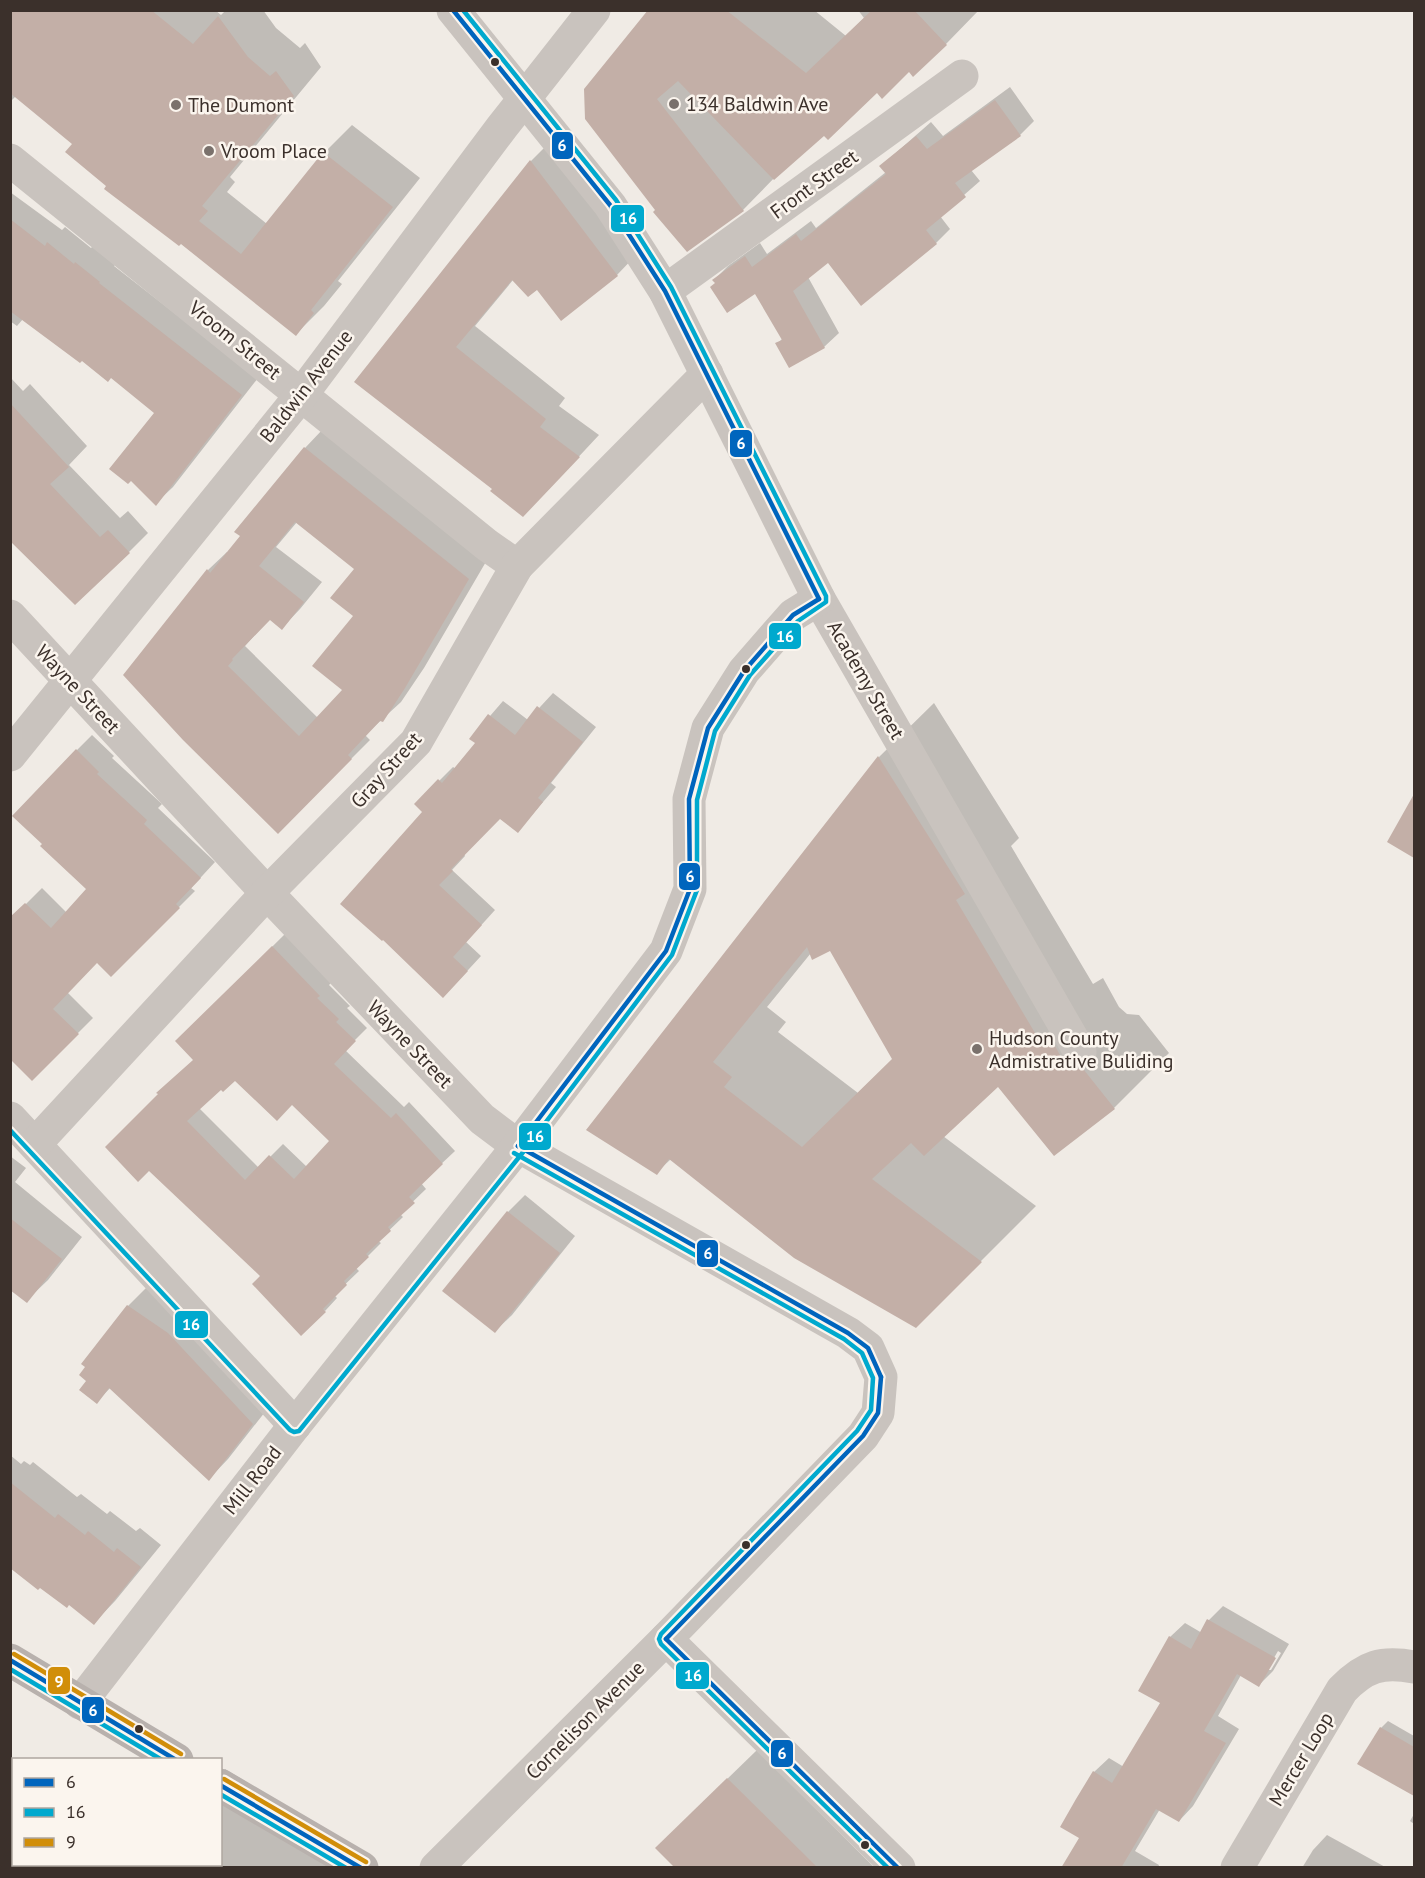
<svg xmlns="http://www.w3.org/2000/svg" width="1425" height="1878" font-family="'PT Sans',sans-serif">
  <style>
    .shadow { fill: #0003; fill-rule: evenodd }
    .building { fill: #c3afa7; fill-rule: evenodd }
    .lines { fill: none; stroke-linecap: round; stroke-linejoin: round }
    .minor { stroke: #c9c3be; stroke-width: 33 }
    .major { stroke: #b8b1ad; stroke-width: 33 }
    .bus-1-casing { stroke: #fbf5ee; stroke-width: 9 }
    .bus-2-casing { stroke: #fbf5ee; stroke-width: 9 }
    .bus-3-casing { stroke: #fbf5ee; stroke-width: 9 }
    .bus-1 { stroke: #0065bd; stroke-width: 4.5 }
    .bus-2 { stroke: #00a9ce; stroke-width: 4.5 }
    .bus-3 { stroke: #d18e09; stroke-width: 4.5 }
    .bus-dot { fill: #3b302b; stroke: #fbf5ee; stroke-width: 2 }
    .poi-dot { fill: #7a716c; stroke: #fbf5ee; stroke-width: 2 }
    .labels { text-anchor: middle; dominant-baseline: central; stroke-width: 5; stroke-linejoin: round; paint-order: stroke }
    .poi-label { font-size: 20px; fill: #3b302b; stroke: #fbf5ee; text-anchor: start }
    .street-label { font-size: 20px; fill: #3b302b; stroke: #fbf5ee }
    .line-badge { stroke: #fbf5ee; stroke-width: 2 }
    .badge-label { font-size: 16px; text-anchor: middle; font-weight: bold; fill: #fff }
  </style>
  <rect width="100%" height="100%" fill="#f0ebe5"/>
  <g class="shadow">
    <path d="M51 10H215L221 15 226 10H263L276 28 300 48 305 43 321 67 230 177 235 182 227 192 267 224 324 153 352 125 420 178 338 281 342 284 324 306 296 334 108 186 74 143 16 96 12 100 10 98V61Z"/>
    <path d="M650 10H814L846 36 864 18 858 10H979L946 44 877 91 824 134 777 175 743 210H657Z"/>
    <path d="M1010 87 1034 121 1020 135 971 170 980 181 940 216 950 229 936 243 828 261 808 277 839 333 824 347 777 344 783 338 756 292 716 282 714 280 728 266 760 243 767 254 811 221 816 228 886 172 881 166 931 122 943 136Z"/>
    <path d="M551 141 637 254 617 275 513 280 475 326 565 398 559 406 599 435 543 495 494 489 356 382 531 161Z"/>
    <path d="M10 192 62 230 65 227 91 248 93 246 115 265 114 266 258 378 173 487 156 503V412L111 377 23 319 17 326 10 321Z"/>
    <path d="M10 377 23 391 30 384 87 446 69 465 120 518 128 511 148 533 129 552 10 539Z"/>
    <path d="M323 429 487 560 424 668 401 702 365 735 370 740 278 832 184 739 208 570 227 552 228 553 305 448ZM297 522 356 568 355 616 344 690 318 718 245 646 270 618 282 628 300 609 322 582 276 547Z"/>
    <path d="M553 693 596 727 551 783 556 787 518 831 500 817 464 854 465 856 452 870 495 910 466 942 481 956 457 982 424 812 416 804 453 767 456 769 477 743 471 738 503 701 528 720Z"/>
    <path d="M934 703 1019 838 1011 846 1093 984 1103 978 1119 1007 1127 1014 1139 1015 1169 1053 1114 1108 998 1084 943 1136 1036 1206 916 1326 671 1159 656 1173 588 1130 879 757ZM831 949 894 1059 858 1093 778 1032 786 1022 767 1007 811 953Z"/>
    <path d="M92 735 114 756 112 758 162 804 158 808 215 862 191 888 195 891 111 975 97 961 67 992 93 1018 32 1079 11 919 42 888 67 913 87 893 77 750Z"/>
    <path d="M1414 797V856L1389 841Z"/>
    <path d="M285 934 331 983 329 985 350 1006 347 1008 367 1028 345 1050 404 1107 409 1102 455 1151 421 1183 426 1189 400 1214 403 1217 378 1241 381 1243 356 1268 359 1271 334 1295 337 1298 325 1311 262 1276 149 1169 194 1059 177 1041ZM235 1079 292 1103 331 1141 307 1167 283 1144 259 1168 199 1108 221 1088Z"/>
    <path d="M10 1156 26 1168 15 1182 82 1237 48 1280 26 1301 10 1288Z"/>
    <path d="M525 1195 575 1236 512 1315 495 1331 444 1291 508 1212Z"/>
    <path d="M148 1286 272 1403 228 1459 209 1479 111 1387 97 1402 128 1306Z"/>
    <path d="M10 1455 21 1464 24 1461 30 1465 33 1462 77 1497 81 1494 107 1514 110 1511 136 1531 140 1528 161 1545 115 1601 94 1623 70 1603 12 1568 10 1569Z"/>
    <path d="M1223 1606 1289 1644 1273 1671 1259 1685 1241 1675 1218 1716 1239 1729 1193 1806 1179 1821 1160 1809 1135 1851 1159 1865 1158 1868H1064L1081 1838 1094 1772 1109 1758 1124 1767 1162 1703 1170 1637 1185 1623 1202 1633 1209 1620ZM1278 1651 1281 1653 1271 1670H1267Z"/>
    <path d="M1388 1721 1414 1736V1795L1359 1763 1381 1728Z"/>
    <path d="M757 1750 875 1868H677L686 1819Z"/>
    <path d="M225 1769 248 1783 335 1868H140L142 1864H220V1774Z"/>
    <path d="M1414 1814V1824L1410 1821Z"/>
    <path d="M1327 1835 1387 1868H1302L1313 1850Z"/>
  </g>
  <g class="building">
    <path d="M10 10H151L193 44 218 16 248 57 270 76 276 71 294 96 202 206 208 211 199 221 241 254 323 152 393 207 311 310 314 313 296 336 181 244 179 246 104 189 106 186 65 152 72 144 10 93Z"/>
    <path d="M648 10H726L806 73 872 10H914L947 45 913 77 909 72 882 99 877 93 828 140 824 136 774 180 678 81 657 99 744 211 687 252 653 212 655 210 585 119 584 89Z"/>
    <path d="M995 100 1021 136 955 183 966 197 926 230 937 244 861 306 828 263 793 291 825 348 789 368 775 343 782 340 755 294 727 313 710 287 715 283 712 280 745 256 752 267 796 234 801 241 886 174 879 166 916 136 927 149Z"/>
    <path d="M530 160 618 276 561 321 537 290 528 297 512 280 456 347 546 419 540 427 580 457 523 517 490 491 492 489 354 382Z"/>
    <path d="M10 219 45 246 47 242 74 264 75 262 100 282 99 283 242 395 156 506 131 481 128 484 109 469 154 413 111 378 108 382 82 361 80 363 10 311Z"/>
    <path d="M10 403 69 467 50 484 100 537 108 530 130 553 75 605 10 541Z"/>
    <path d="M304 447 469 579 405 688 383 722 380 721 348 755 352 759 278 834 183 740 123 675 207 569 210 573 240 536 234 532ZM295 522 354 569 330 598 353 616 312 666 342 690 299 736 228 666 233 660 232 659 270 620 282 630 304 602 259 566Z"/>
    <path d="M537 706 583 742 538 798 543 802 518 833 500 819 451 869 453 871 439 885 482 925 453 957 468 971 443 998 383 940 382 941 340 904 422 812 414 804 438 779 442 783 475 743 469 739 488 714 515 735Z"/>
    <path d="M76 749 99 772 97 774 147 820 144 824 201 878 176 904 180 908 111 977 97 963 53 1009 79 1034 32 1081 10 1059V917L25 903 51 928 86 889 40 846 42 844 12 816Z"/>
    <path d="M878 756 965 894 956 900 1038 1038 1047 1032 1064 1062 1071 1068 1084 1070 1115 1109 1054 1156 998 1087 924 1156 911 1143 872 1179 982 1262 916 1328 794 1258 669 1159 657 1175 586 1130ZM807 947 812 960 830 951 892 1059 802 1147 724 1087 732 1077 713 1062Z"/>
    <path d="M1414 794V858L1387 842Z"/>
    <path d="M272 946 320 996 317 998 339 1019 336 1022 356 1041 334 1064 391 1118 396 1113 443 1164 409 1197 415 1203 388 1227 391 1231 366 1254 369 1257 344 1281 347 1285 323 1309 326 1312 301 1336 252 1284 260 1276 149 1171 138 1182 105 1147 158 1094 156 1093 193 1060 175 1041ZM235 1081 277 1121 292 1105 329 1141 294 1179 269 1155 245 1180 187 1121 221 1090 223 1092Z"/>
    <path d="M507 1211 560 1253 495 1333 442 1291Z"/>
    <path d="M10 1218 62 1259 27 1303 10 1290Z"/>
    <path d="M127 1305 168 1333 253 1424 209 1481 109 1388 97 1404 79 1390 86 1381 79 1375 85 1367 81 1364Z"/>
    <path d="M10 1482 55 1518 58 1514 85 1535 88 1531 114 1552 117 1548 141 1567 94 1625 69 1605 67 1608 40 1588 38 1590 10 1568Z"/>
    <path d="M1207 1619 1276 1658 1259 1687 1237 1674 1204 1731 1226 1743 1179 1822 1156 1809 1121 1868H1061L1079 1838 1060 1827 1076 1799 1093 1771 1112 1783 1160 1703 1138 1691 1169 1636 1191 1649Z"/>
    <path d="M1380 1727 1414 1747V1796L1357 1764Z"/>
    <path d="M727 1778 818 1868H675L655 1848Z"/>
  </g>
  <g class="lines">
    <g class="minor">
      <path d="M453 10 610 205 665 291 819 599 1080 1052"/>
      <path d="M10 160 487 545 517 566"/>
      <path d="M665 291 962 76"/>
      <path d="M10 616 267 893 482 1119 518 1146 848 1333 868 1348 881 1377 878 1413 863 1436 666 1639 436 1868"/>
      <path d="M10 755 302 394 502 127 594 10"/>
      <path d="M10 1118 295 1425"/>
      <path d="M35 1144 267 893 416 742 517 566 707 374"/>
      <path d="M666 1639 899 1868"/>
      <path d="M80 1703 295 1425 518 1146 666 951 690 889 689 799 708 728 744 671 793 615 819 599"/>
      <path d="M1237 1868 1342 1690C1365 1666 1382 1661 1414 1667"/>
    </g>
    <g class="major">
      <path d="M10 1660 177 1760"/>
      <path d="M220 1785 362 1868"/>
    </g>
    <g class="bus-1-casing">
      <g id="bus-1">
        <path d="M453 10 610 205 665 291 819 599"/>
        <path d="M518 1146 666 951 690 889 689 799 708 728 744 671 793 615 819 599"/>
        <path d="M518 1146 848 1333 868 1348 881 1377"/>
        <path d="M666 1639 863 1436 878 1413 881 1377"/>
        <path d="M666 1639 898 1868"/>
        <path d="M10 1660 176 1760"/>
        <path d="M220 1785 361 1868"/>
      </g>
    </g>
    <g class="bus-2-casing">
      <g id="bus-2">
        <path d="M10 1130 290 1430 294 1432 299 1431 524 1151 672 955 697 890V800L715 731 750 675 798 621 826 602V596L671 287 616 200 463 10"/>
        <path d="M514 1153 844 1339 862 1353 873 1378 871 1410 857 1431 661 1634 659 1639 661 1644 888 1868"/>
        <path d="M10 1669 162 1760"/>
        <path d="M220 1794 346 1868"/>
      </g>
    </g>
    <g class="bus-3-casing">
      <g id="bus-3">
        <path d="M14 1654 181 1754"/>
        <path d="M224 1779 366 1862"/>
      </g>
    </g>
    <use href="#bus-1" class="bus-1"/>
    <use href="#bus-2" class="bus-2"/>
    <use href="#bus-3" class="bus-3"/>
  </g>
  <g class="bus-dot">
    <circle cx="495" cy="62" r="5"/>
    <circle cx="746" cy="669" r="5"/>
    <circle cx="746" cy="1545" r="5"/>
    <circle cx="139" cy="1729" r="5"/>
    <circle cx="865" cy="1845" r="5"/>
  </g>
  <g class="poi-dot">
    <circle cx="674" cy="104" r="6"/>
    <circle cx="176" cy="105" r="6"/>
    <circle cx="209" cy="151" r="6"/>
    <circle cx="977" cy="1049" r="6"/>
  </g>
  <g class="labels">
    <g class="poi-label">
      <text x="686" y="104">134 Baldwin Ave</text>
      <text x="188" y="105">The Dumont</text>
      <text x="221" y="151">Vroom Place</text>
      <text x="989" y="1038">Hudson County<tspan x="989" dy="23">Admistrative Buliding</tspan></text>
    </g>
    <g class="street-label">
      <text transform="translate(814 184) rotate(-36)">Front Street</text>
      <text transform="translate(235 340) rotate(39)">Vroom Street</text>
      <text transform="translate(306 386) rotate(-52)">Baldwin Avenue</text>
      <text transform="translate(866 680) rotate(60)">Academy Street</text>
      <text transform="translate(78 689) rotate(47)">Wayne Street</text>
      <text transform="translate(386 770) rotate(-48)">Gray Street</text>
      <text transform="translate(410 1044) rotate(46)">Wayne Street</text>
      <text transform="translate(252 1480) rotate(-52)">Mill Road</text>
      <text transform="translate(585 1720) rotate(-45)">Cornelison Avenue</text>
      <text transform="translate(1301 1759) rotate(-59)">Mercer Loop</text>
    </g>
  </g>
  <g class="line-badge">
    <rect x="551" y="131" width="23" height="29" rx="6" fill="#0065bd"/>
    <rect x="610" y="204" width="35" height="29" rx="6" fill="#00a9ce"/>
    <rect x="729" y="429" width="24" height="29" rx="6" fill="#0065bd"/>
    <rect x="768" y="622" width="34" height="28" rx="6" fill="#00a9ce"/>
    <rect x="678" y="862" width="23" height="29" rx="6" fill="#0065bd"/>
    <rect x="518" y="1122" width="34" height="29" rx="6" fill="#00a9ce"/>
    <rect x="696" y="1239" width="23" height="29" rx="6" fill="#0065bd"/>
    <rect x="174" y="1310" width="35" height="29" rx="6" fill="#00a9ce"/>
    <rect x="675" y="1661" width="35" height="29" rx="6" fill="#00a9ce"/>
    <rect x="47" y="1666" width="24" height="29" rx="6" fill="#d18e09"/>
    <rect x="81" y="1696" width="24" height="28" rx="6" fill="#0065bd"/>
    <rect x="770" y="1739" width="24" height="29" rx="6" fill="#0065bd"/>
  </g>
  <g class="badge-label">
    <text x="562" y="151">6</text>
    <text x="628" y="224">16</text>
    <text x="741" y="449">6</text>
    <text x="785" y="642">16</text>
    <text x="690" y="882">6</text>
    <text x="535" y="1142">16</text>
    <text x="708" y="1259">6</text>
    <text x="191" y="1330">16</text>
    <text x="693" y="1681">16</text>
    <text x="59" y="1687">9</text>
    <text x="93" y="1716">6</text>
    <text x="782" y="1759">6</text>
  </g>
  <rect width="1425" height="1878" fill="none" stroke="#3b302b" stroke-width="24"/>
  <rect x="12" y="1758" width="210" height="108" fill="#fbf5ee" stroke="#aea6a0" stroke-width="1.5"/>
  <rect x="24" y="1778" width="30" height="9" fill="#0065bd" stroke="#aea6a0" stroke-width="1.5"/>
  <text x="66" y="1788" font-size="18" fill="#3b302b">6</text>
  <rect x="24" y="1808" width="30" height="9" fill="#00a9ce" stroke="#aea6a0" stroke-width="1.5"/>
  <text x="66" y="1818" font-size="18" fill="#3b302b">16</text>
  <rect x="24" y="1838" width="30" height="9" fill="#d18e09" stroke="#aea6a0" stroke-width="1.5"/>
  <text x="66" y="1848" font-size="18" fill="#3b302b">9</text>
</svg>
